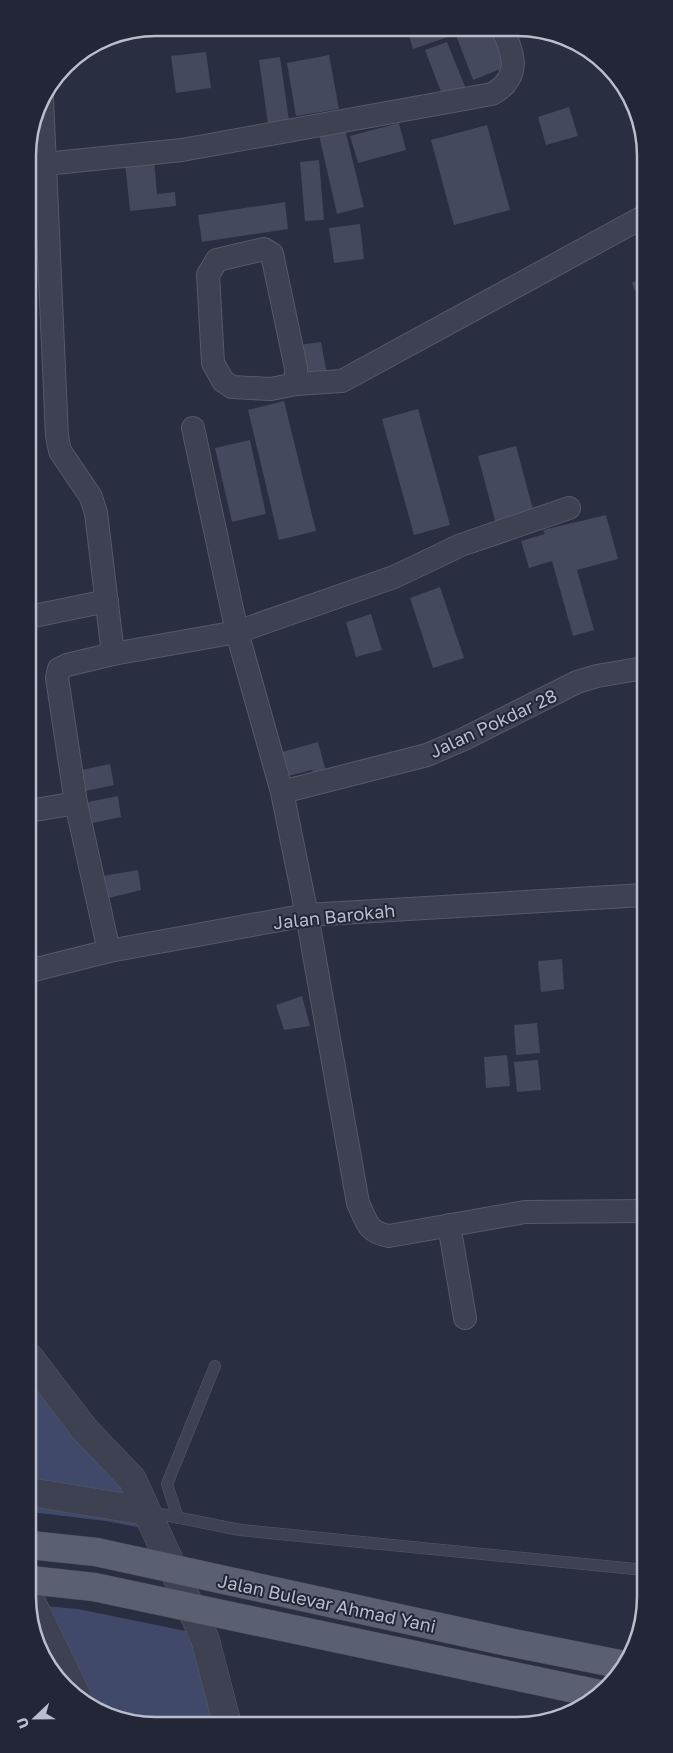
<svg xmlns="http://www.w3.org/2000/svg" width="673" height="1753" font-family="'Golos Text',sans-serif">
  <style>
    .water { fill: #404969 }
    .pier { fill: #292e41 }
    .building { fill: #44495e }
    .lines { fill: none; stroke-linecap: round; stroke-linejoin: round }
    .service-casing { stroke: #555968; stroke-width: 12 }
    .minor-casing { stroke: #555968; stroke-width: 24 }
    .tertiary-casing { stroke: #555968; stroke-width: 29 }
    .primary-casing { stroke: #474a5a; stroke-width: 29 }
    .service { stroke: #3d4151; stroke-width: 11 }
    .minor { stroke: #3d4151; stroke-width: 22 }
    .tertiary { stroke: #3d4151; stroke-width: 28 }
    .primary { stroke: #5b6071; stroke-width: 28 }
    .primary-bridge-casing { stroke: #474a5a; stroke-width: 29; stroke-linecap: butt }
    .primary-bridge { stroke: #5b6071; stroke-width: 28 }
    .labels { text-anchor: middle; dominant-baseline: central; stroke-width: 4; stroke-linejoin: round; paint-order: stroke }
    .street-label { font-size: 18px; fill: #babdcb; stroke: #222636 }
    .rim { fill: none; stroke: #babdcb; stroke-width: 2.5 }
  </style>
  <rect width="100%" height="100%" fill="#292e41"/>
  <path class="water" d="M30 1358 132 1479 227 1723H131L77 1694 30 1590Z"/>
  <path class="pier" d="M30 1512 106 1521 158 1531 205 1635 78 1609 35 1605 30 1595Z"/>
  <g class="building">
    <path d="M407 29H448L451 36 413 49Z"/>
    <path d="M472 30H494L508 66 473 80 456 35Z"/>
    <path d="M135 32 137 38 81 54 107 37Z"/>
    <path d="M447 42 466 89 443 97 425 50Z"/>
    <path d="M206 52 211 88 176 93 171 56Z"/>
    <path d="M329 55 339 109 296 116 287 63Z"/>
    <path d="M280 57 289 121 268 124 259 60Z"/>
    <path d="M569 107 578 136 546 145 538 117Z"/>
    <path d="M399 123 406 150 358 163 350 136Z"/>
    <path d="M487 125 510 210 454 225 431 140Z"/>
    <path d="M345 129 364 207 337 214 319 135Z"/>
    <path d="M154 160 157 194 175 192 176 206 130 211 125 163Z"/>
    <path d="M319 160 324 220 305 221 300 162Z"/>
    <path d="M285 202 288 229 202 242 198 215Z"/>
    <path d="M360 224 364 259 334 263 329 228Z"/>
    <path d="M643 278V310L632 283Z"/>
    <path d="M321 342 327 374 305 377 299 345Z"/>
    <path d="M284 401 316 531 279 540 248 410Z"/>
    <path d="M418 409 450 525 414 535 382 419Z"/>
    <path d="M250 440 266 514 232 522 215 448Z"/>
    <path d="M516 446 535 517 497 528 478 456Z"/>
    <path d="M606 515 618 559 577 570 594 630 573 636 552 561 529 568 521 541 545 534 543 530Z"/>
    <path d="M440 587 464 658 433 668 410 598Z"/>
    <path d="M371 614 382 650 356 657 346 622Z"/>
    <path d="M318 742 328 779 316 782 312 770 288 776 282 752Z"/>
    <path d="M110 764 114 785 81 792 76 771Z"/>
    <path d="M118 796 121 817 88 824 83 803Z"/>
    <path d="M138 870 141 890 109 898 103 876Z"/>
    <path d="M562 959 564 989 541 992 538 961Z"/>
    <path d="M302 996 310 1026 284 1030 276 1005Z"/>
    <path d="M537 1023 540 1053 516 1055 514 1025Z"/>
    <path d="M507 1055 510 1086 486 1088 484 1057Z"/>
    <path d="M538 1060 541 1090 517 1092 514 1062Z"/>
  </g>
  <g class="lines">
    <g class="service-casing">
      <g id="service">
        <path d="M150 1512 240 1530 645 1570"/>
        <path d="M178 1518 167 1484 215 1366"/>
      </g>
    </g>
    <g class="minor-casing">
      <g id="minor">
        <path d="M42 97 57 436 60 451 91 497 96 513 113 654 237 632 282 792 307 915 358 1203C367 1222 367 1232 389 1236L525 1212 645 1211"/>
        <path d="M45 164 182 150 492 94C497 91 502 88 505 84 520 67 510 47 503 30"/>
        <path d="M296 384V368L272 254 264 249 217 260 208 275 213 363 223 381 232 387 271 389 296 384 342 381 643 217"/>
        <path d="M193 428 237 632 394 577 461 545 569 508"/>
        <path d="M29 617 107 601"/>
        <path d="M282 792 427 755 464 739 577 682 597 676 644 668"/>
        <path d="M29 811 76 803"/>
        <path d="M109 951 76 803 57 678 59 669 67 665 113 654"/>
        <path d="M29 971 109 951 307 915 644 895"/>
        <path d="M449 1225 465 1318"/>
      </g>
    </g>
    <g class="tertiary-casing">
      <g id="tertiary">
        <path d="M30 1358 85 1430 132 1479 205 1639 227 1723"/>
        <path d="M30 1492 146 1511"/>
        <path d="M30 1599 76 1694"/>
      </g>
    </g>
    <g class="primary-casing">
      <path id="primary" d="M508 1642 624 1665"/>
    </g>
    <use href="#service" class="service"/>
    <use href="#minor" class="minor"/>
    <use href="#tertiary" class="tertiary"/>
    <use href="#primary" class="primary"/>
    <g class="primary-bridge-casing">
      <g id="primary-bridge">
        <path d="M30 1545 96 1552 508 1642"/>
        <path d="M30 1580 94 1587 599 1694"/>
      </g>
    </g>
    <use href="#primary-bridge" class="primary-bridge"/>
  </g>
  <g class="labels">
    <g class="street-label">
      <text transform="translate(493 723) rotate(-25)">Jalan Pokdar 28</text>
      <text transform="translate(334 916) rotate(-6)">Jalan Barokah</text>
      <text transform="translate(327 1603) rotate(12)">Jalan Bulevar Ahmad Yani</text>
    </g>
  </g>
  <path d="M0 0H673V1753H0ZM156 36H517A120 120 0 0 1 637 156V1597A120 120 0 0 1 517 1717H156A120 120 0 0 1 36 1597V156A120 120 0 0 1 156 36Z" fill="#222636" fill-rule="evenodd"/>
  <path class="rim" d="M156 36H517A120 120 0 0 1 637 156V1597A120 120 0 0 1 517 1717H156A120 120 0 0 1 36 1597V156A120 120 0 0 1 156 36Z"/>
  <g transform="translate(35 1718) rotate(248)" stroke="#222636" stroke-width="4" paint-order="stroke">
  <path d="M0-4L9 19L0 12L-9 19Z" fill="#babdcb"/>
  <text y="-8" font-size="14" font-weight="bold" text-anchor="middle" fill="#babdcb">U</text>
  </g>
</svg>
